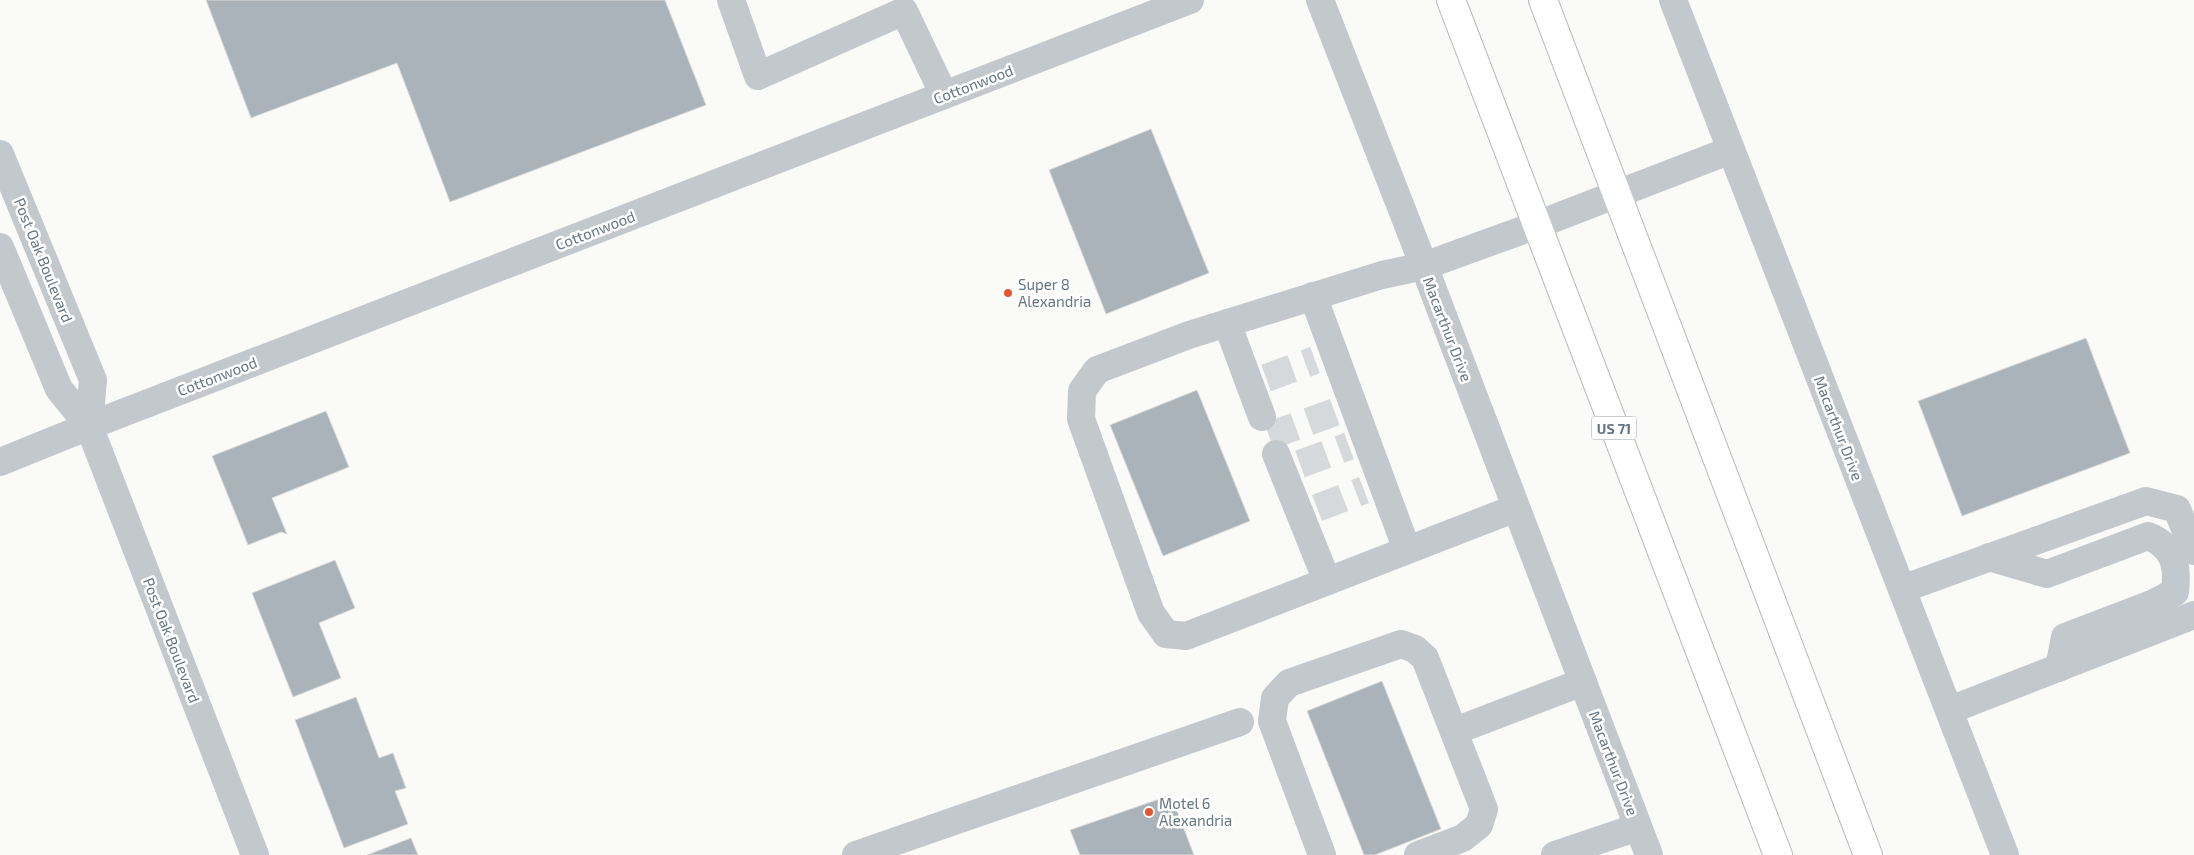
<svg xmlns="http://www.w3.org/2000/svg" width="2194" height="855" font-family="'Exo 2',sans-serif">
  <style>
    .building { fill: #aab3b9; stroke: #dcdcda }
    .lines { fill: none; stroke-linecap: round; stroke-linejoin: round }
    .minor-tunnel { stroke: #d5d9db; stroke-width: 28; stroke-dasharray: 28 14; stroke-linecap: butt }
    .highway-casing { stroke: #b4b9bd; stroke-width: 30 }
    .minor { stroke: #c3c8cc; stroke-width: 28 }
    .highway { stroke: #fff; stroke-width: 28 }
    .poi-dot { fill: #e4572e; stroke: #fff; stroke-width: 2 }
    .labels { text-anchor: middle; dominant-baseline: central; stroke-width: 5; stroke-linejoin: round; paint-order: stroke }
    .shield { fill: #fff; stroke: #939fa8; stroke-width: 1 }
    .shield-label { font-size: 14px; font-weight: bold; fill: #657683 }
    .street-label { font-size: 15px; fill: #657683; stroke: #fff }
    .poi-label { font-size: 15px; fill: #657683; stroke: #fff; text-anchor: start }
  </style>
  <rect width="100%" height="100%" fill="#fafaf8"/>
  <g class="building">
    <path d="M206 0H665L706 105 450 202 397 63 251 118Z"/>
    <path d="M1151 129 1209 273 1106 314 1049 170Z"/>
    <path d="M2086 338 2130 453 1962 516 1918 401Z"/>
    <path d="M1197 390 1250 521 1163 556 1110 425Z"/>
    <path d="M326 411 349 467 272 498 287 534 281 532 248 545 212 456Z"/>
    <path d="M335 560 355 608 319 623 341 678 293 697 252 593Z"/>
    <path d="M1382 681 1441 829 1375 855H1364L1307 711Z"/>
    <path d="M356 697 379 758 393 753 406 788 395 791 408 824 344 848 295 720Z"/>
    <path d="M1171 795 1194 855H1080L1070 830Z"/>
    <path d="M411 838 418 855H367Z"/>
  </g>
  <g class="lines">
    <g class="minor-tunnel">
      <path d="M1266 378 1315 360"/>
      <path d="M1269 436 1335 412"/>
      <path d="M1300 464 1349 446"/>
      <path d="M1317 508 1364 490"/>
    </g>
    <g class="highway-casing">
      <g id="highway">
        <path d="M1451 0 1778 855"/>
        <path d="M1543 0 1868 855"/>
      </g>
    </g>
    <g class="minor">
      <path d="M731 0 758 76 904 11 944 95"/>
      <path d="M1320 0 1424 266 1649 855"/>
      <path d="M1673 0 2005 855"/>
      <path d="M0 154 93 380 89 426"/>
      <path d="M0 247 59 389 89 426 255 855"/>
      <path d="M1313 296 1407 550"/>
      <path d="M1227 323 1262 417"/>
      <path d="M1276 454 1327 581"/>
      <path d="M0 462 89 426 1190 0"/>
      <path d="M1516 508 1186 636 1166 634 1151 613 1081 419 1082 391 1097 370 1189 335 1382 275 1424 266 1537 225 1731 150"/>
      <path d="M1989 557 2047 574 2148 536C2175 547 2178 566 2175 592L2154 603 2065 637 2059 668"/>
      <path d="M1902 589 2146 501 2177 509 2194 551"/>
      <path d="M1950 710 2194 615"/>
      <path d="M1455 731 1583 682"/>
      <path d="M856 855 1240 722"/>
      <path d="M1322 855 1272 721 1275 698 1289 683 1401 644 1415 649 1425 658 1484 809 1479 825 1463 838 1418 855"/>
      <path d="M1555 855 1638 827"/>
    </g>
    <use href="#highway" class="highway"/>
  </g>
  <g class="poi-dot">
    <circle cx="1008" cy="293" r="5"/>
    <circle cx="1149" cy="812" r="5"/>
  </g>
  <g class="labels">
    <rect class="shield" x="1591.5" y="416.5" width="45" height="23" rx="4"/>
    <g class="shield-label">
      <text x="1614" y="428">US 71</text>
    </g>
    <g class="street-label">
      <text transform="translate(973 84) rotate(-21)">Cottonwood</text>
      <text transform="translate(595 230) rotate(-21)">Cottonwood</text>
      <text transform="translate(44 260) rotate(68)">Post Oak Boulevard</text>
      <text transform="translate(1448 329) rotate(69)">Macarthur Drive</text>
      <text transform="translate(217 376) rotate(-21)">Cottonwood</text>
      <text transform="translate(1839 428) rotate(69)">Macarthur Drive</text>
      <text transform="translate(172 640) rotate(69)">Post Oak Boulevard</text>
      <text transform="translate(1614 763) rotate(69)">Macarthur Drive</text>
    </g>
    <g class="poi-label">
      <text x="1018" y="284">Super 8<tspan x="1018" dy="17">Alexandria</tspan></text>
      <text x="1159" y="803">Motel 6<tspan x="1159" dy="17">Alexandria</tspan></text>
    </g>
  </g>
</svg>
